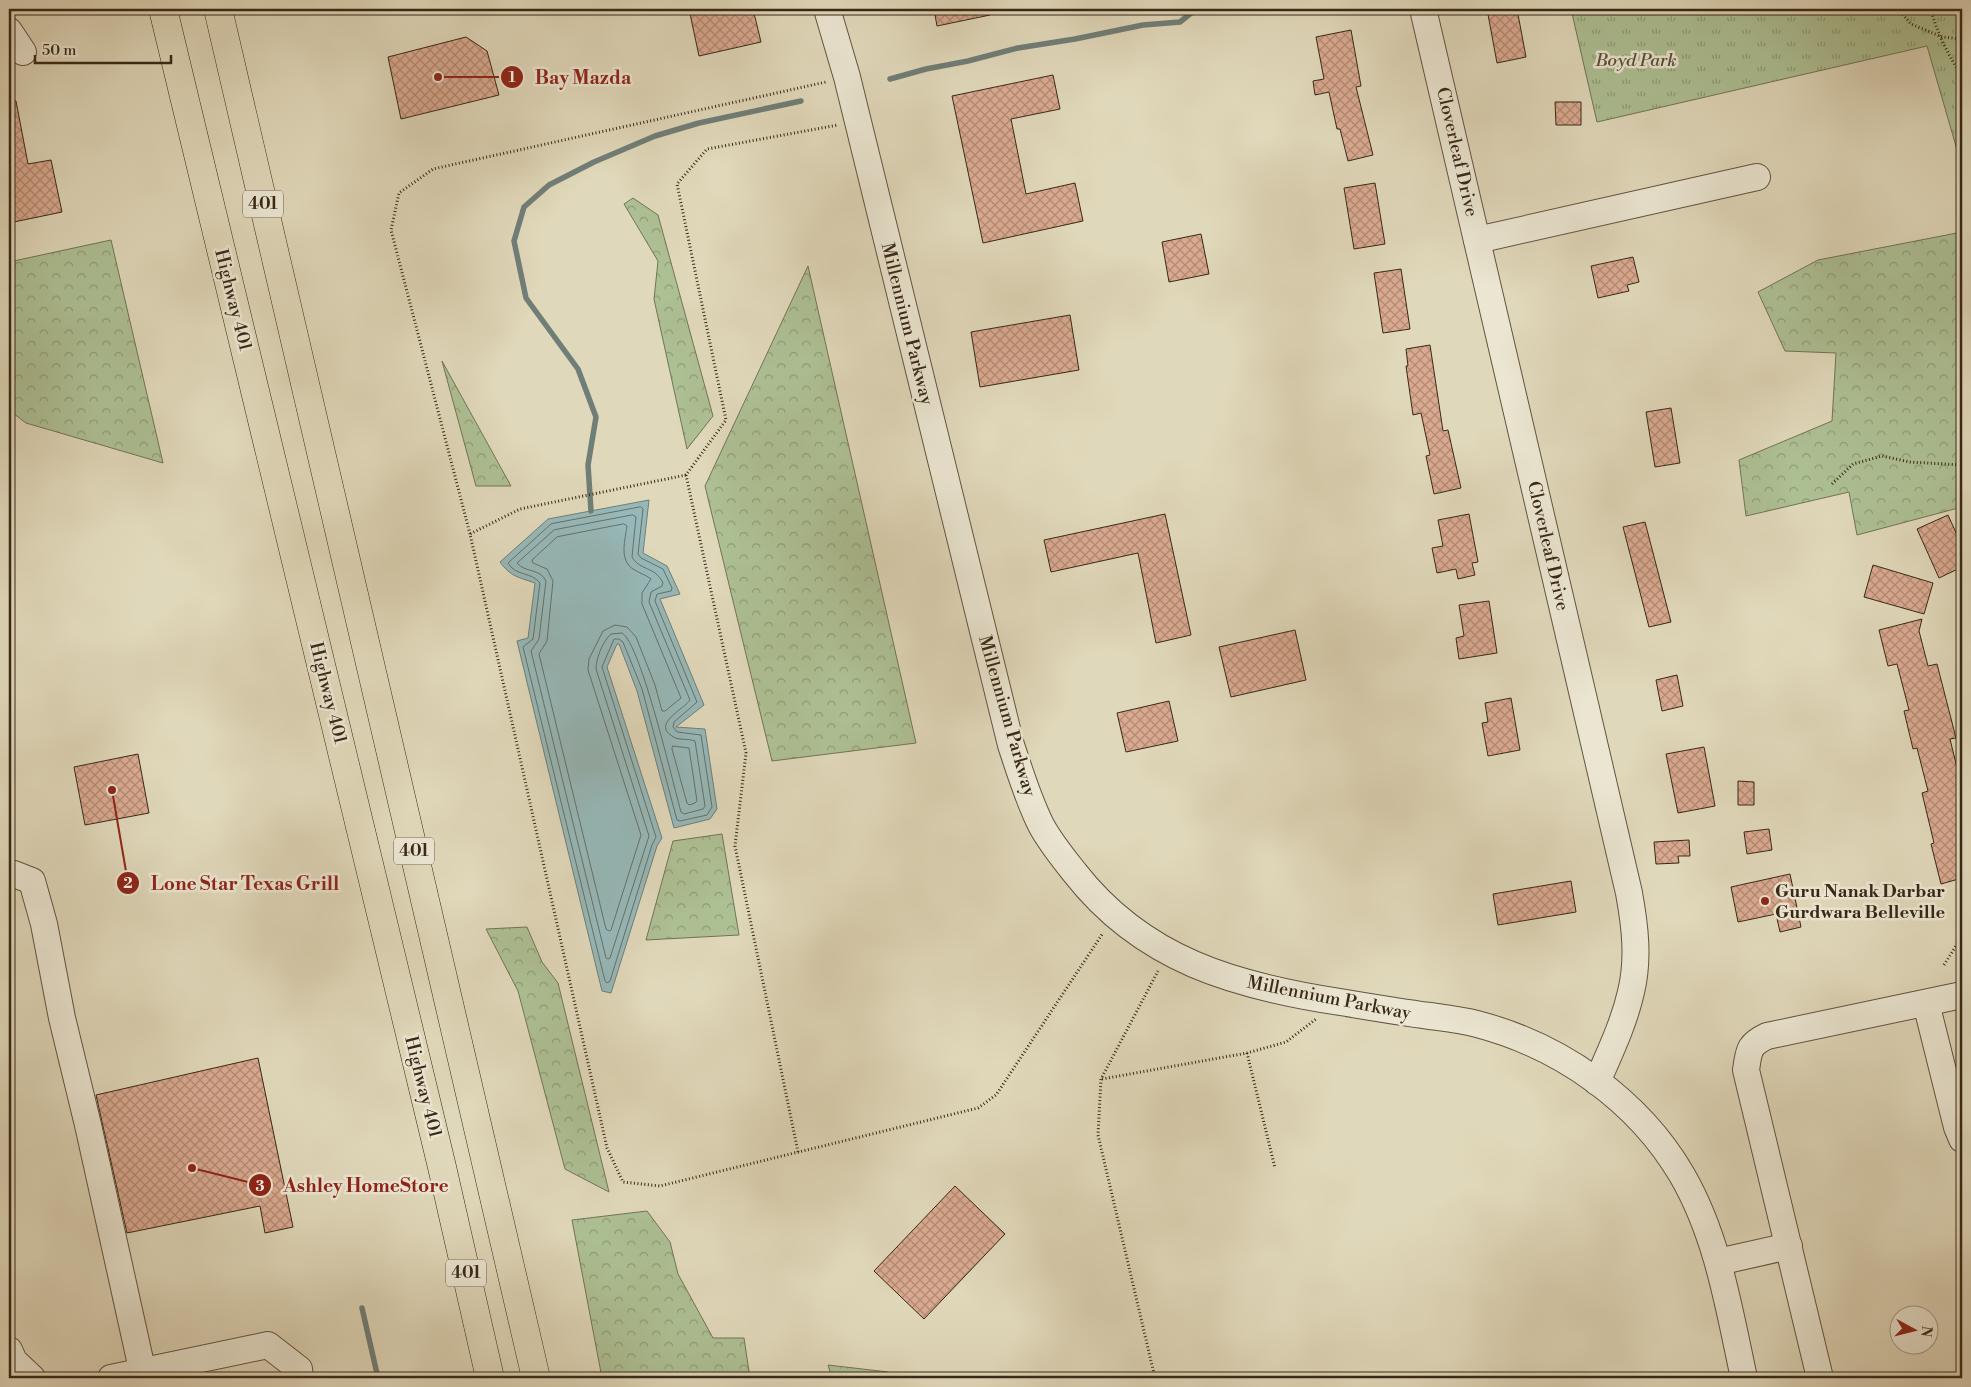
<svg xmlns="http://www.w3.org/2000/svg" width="1971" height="1387" font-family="'Libre Bodoni',serif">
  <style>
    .forest { fill: url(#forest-crowns); stroke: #727456 }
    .park { fill: url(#park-tufts); stroke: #727456 }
    .water { fill: #96b8b8; stroke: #707e78 }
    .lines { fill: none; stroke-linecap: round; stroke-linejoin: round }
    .shore { stroke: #677068; stroke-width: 1 }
    .stream { stroke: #707e78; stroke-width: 5.5 }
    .building { fill: url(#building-cross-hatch); stroke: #382817 }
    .minor-casing { stroke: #625440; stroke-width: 28 }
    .highway-casing { stroke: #382817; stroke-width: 29 }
    .path { stroke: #382817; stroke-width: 3; stroke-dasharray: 1 2.5; stroke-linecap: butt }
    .minor { stroke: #ebe6d2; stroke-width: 26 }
    .highway { stroke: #e0d8ba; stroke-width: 28 }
    .poi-dot { fill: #8f2418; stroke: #ebe6d2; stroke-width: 2 }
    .labels { text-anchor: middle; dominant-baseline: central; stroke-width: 5; stroke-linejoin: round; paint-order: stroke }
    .shield { fill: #ebe6d2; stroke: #6e614f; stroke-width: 1 }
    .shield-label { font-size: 16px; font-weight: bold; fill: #382817 }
    .park-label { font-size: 18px; font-style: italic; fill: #554e36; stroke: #ebe6d2 }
    .street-label { font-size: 18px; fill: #382817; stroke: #ebe6d2 }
    .poi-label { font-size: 18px; font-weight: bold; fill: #382817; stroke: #ebe6d2; text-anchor: start }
    .leader { fill: none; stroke: #8f2418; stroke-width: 2 }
    .callout-dot { fill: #8f2418; stroke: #ebe6d2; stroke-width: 2 }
    .mark-label { font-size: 15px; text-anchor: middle; font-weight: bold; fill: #fff }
    .callout-label { font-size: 19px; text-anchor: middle; font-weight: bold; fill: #8f2418; stroke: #ebe6d2; stroke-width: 5; stroke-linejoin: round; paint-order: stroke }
  </style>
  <defs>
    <pattern id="forest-crowns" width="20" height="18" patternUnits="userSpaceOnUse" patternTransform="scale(1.25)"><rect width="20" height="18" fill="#adc094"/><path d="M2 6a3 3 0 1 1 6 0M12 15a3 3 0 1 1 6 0" fill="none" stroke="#8e9c78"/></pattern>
    <pattern id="park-tufts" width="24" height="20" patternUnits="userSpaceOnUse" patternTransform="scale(1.25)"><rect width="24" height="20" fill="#adc094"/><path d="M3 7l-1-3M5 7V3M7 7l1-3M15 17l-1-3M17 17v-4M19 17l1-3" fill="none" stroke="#8e9c78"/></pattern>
    <pattern id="building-cross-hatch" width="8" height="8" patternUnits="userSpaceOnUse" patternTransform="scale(1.25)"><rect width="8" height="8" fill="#daaa90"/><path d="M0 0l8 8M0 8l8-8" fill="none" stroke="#b28a75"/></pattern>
  </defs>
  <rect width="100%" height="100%" fill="#e0d8ba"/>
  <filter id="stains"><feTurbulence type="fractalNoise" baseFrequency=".004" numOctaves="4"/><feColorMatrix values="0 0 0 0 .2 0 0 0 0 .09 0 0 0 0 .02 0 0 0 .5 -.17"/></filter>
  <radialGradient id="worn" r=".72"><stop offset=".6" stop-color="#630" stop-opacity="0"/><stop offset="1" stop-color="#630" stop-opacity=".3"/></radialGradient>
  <g class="forest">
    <path d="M633 198 658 215 713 416 687 449 654 299 658 261 624 204Z"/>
    <path d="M1962 232V507L1857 535 1849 492 1746 516 1739 460 1832 421 1836 353 1785 351 1758 292 1818 260Z"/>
    <path d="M111 240 163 463 26 423 9 410V262Z"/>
    <path d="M808 266 916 743 772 761 705 486Z"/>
    <path d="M442 361 511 486H476Z"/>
    <path d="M722 834 739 935 646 940 673 841Z"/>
    <path d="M527 927 542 962 558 983 609 1192 565 1169 518 991 486 929Z"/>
    <path d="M647 1211 670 1242 678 1274 713 1338H744L750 1378H602L572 1220Z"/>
    <path d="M828 1365 888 1372 892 1378H832Z"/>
  </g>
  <path class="park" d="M1571 9H1962V167L1927 46 1597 122Z"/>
  <path class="water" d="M649 500 643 553 667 566 680 594 660 599 704 705 676 727 705 729 717 809 710 819 674 828 637 691 619 644H617L607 667 662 838 657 846 611 993 602 991 517 641 528 638 535 583C518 577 511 577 500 562L548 519Z"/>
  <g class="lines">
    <g class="shore">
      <path d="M641 507 643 509 638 554 641 558 663 569 672 588 671 591 657 594 655 601 697 702 674 722 673 727 677 732 701 735 712 807 707 815 680 821 677 820 642 689 623 642 619 639H614L602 667 656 837 652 845 610 981 607 983 605 981 523 647 533 639 540 583C532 572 515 576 508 563L551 524Z"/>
      <path d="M633 515 636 517 632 557C640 571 655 566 663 583L662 586 651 592 649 602 690 700C684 709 652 724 672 736 678 741 688 738 695 741L705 806 703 809 684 814 681 812C673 784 641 644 622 633L611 634C603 641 596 658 596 669L649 836 610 958 608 959 606 958 531 651 539 639 546 581C540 568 525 573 517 563L554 530Z"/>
      <path d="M624 524 627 526C625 540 619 560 633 569 639 573 646 575 651 579L642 593V604L681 698 665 711H662L655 685 636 637 627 627 615 625 603 631 589 659 588 670 641 835 611 930 609 931 606 929 539 654 547 641 553 581 547 569 533 563 532 560 557 537Z"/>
      <path d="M673 746 689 748 697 801 695 803 689 805 687 803 672 749Z"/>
    </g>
    <g class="stream">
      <path d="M890 79 926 69 968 61 1018 48 1075 39 1143 25 1180 22 1196 9"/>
      <path d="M591 511 588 465 596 417 578 369 526 298 514 241 524 207 549 185 594 162 655 136 699 123 801 101"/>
      <path d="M362 1308 378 1378"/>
    </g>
  </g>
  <g class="building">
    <path d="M689 9H753L761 42 699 56Z"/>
    <path d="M934 9H989L990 15 937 26Z"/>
    <path d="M1487 9H1517L1526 57 1497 63Z"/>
    <path d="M1351 30 1361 86 1356 87 1373 155 1348 161 1340 129H1337L1329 92 1315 95 1313 81 1324 79 1316 37Z"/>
    <path d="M466 37 487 51 499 95 401 119 388 57Z"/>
    <path d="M1053 75 1060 109 1011 119 1026 194 1075 183 1083 221 983 243 952 96Z"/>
    <path d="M9 101H16L28 164 51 160 62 212 9 223Z"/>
    <path d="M1555 102H1581V125H1556Z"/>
    <path d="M1375 183 1385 244 1354 249 1344 188Z"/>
    <path d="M1201 234 1209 274 1169 282 1162 242Z"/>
    <path d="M1633 257 1639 282 1627 285 1629 291 1598 298 1591 266Z"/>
    <path d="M1401 269 1410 329 1383 333 1374 273Z"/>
    <path d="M1070 315 1079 370 980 387 971 332Z"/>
    <path d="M1430 345 1443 431 1448 430 1461 488 1434 494 1426 456 1430 455 1421 413 1413 415 1406 366H1408L1406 349Z"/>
    <path d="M1671 408 1680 463 1655 467 1646 412Z"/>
    <path d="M1165 514 1191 635 1156 643 1138 553 1051 572 1044 540Z"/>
    <path d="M1469 514 1478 562 1472 563 1475 575 1458 579 1456 569 1437 573 1432 548 1443 546 1438 520Z"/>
    <path d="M1948 515 1962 546V567L1939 578 1917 529Z"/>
    <path d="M1645 522 1671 622 1649 627 1623 527Z"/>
    <path d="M1873 565 1933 583 1924 614 1864 597Z"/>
    <path d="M1489 601 1497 653 1459 659 1456 638 1464 636 1459 605Z"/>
    <path d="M1922 619 1919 631 1928 666 1937 664 1956 738 1950 739 1959 776 1956 777 1962 804V878L1941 884 1931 844 1934 843 1922 793 1928 791 1917 748 1913 749 1904 711 1909 710 1897 664 1888 666 1879 630Z"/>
    <path d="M1295 630 1306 680 1231 697 1219 647Z"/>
    <path d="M1677 675 1683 706 1662 711 1656 680Z"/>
    <path d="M1511 698 1520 750 1488 756 1482 723 1488 722 1485 703Z"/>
    <path d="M1169 701 1178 741 1126 752 1117 713Z"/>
    <path d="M1704 747 1715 806 1678 813 1666 754Z"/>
    <path d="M138 754 149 813 85 825 74 767Z"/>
    <path d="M1738 781 1754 782V805H1738Z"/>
    <path d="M1769 829 1772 850 1747 854 1744 832Z"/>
    <path d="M1689 840 1690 856H1678L1679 863 1656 864 1654 842Z"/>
    <path d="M1790 874 1801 927 1780 932 1776 914 1738 922 1731 887Z"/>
    <path d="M1571 881 1576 912 1498 925 1493 894Z"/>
    <path d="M258 1058 293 1227 265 1233 260 1206 127 1233 96 1095Z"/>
    <path d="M955 1186 1005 1234 924 1319 874 1271Z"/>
  </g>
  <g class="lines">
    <g class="minor-casing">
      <g id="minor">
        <path d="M827 9 847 77 1011 745C1020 772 1028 799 1041 825 1050 842 1063 858 1075 873 1143 960 1235 986 1340 1002 1370 1007 1400 1012 1430 1016 1445 1018 1462 1020 1477 1024 1561 1046 1638 1100 1682 1175 1718 1237 1729 1309 1744 1378"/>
        <path d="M1423 9 1629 893C1635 926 1639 959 1631 992 1624 1023 1610 1052 1597 1082"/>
        <path d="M9 31 23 52"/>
        <path d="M1477 240 1757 177"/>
        <path d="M9 875 14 874 32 881 44 924 62 1018 88 1125 144 1378"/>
        <path d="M1926 1003 1957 1127 1962 1139"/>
        <path d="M1718 1262 1789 1246"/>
        <path d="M9 1350 14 1361 32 1378"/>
        <path d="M111 1378 268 1345 299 1369 300 1378"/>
        <path d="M1820 1378 1746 1070C1749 1051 1748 1045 1767 1036L1962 995"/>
      </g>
    </g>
    <g class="highway-casing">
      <g id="highway">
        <path d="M163 9 442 1167 490 1378"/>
        <path d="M218 9 536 1378"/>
      </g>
    </g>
    <g class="path">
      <path d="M1776 9 1806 11 1811 9"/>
      <path d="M1898 9 1911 24 1942 37 1962 39"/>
      <path d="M1931 9C1935 28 1950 60 1962 75"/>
      <path d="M686 475 520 509 470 534 607 1148 623 1182 660 1186 978 1108 996 1095 1103 933"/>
      <path d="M1832 484 1853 464 1882 456 1910 462 1962 465"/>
      <path d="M470 534 391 230 399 193 433 169 826 82"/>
      <path d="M1944 965 1962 936"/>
      <path d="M1247 1053 1275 1168"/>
      <path d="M1102 1079 1247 1053 1286 1042 1316 1019"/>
      <path d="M798 1152 735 846 746 753 686 475 726 420 677 184 707 149 838 125"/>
      <path d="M1155 1378 1098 1135 1101 1079 1158 971"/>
    </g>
    <use href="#minor" class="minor"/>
    <use href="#highway" class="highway"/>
  </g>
  <circle class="poi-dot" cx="1765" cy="901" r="5"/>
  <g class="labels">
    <g class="shield">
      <rect x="243" y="190.5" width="40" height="27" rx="4"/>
      <rect x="394" y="837.5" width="40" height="27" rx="4"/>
      <rect x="446" y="1259.5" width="40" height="27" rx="4"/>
    </g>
    <g class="shield-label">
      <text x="263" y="204">401</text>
      <text x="414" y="851">401</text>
      <text x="466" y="1273">401</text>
    </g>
    <g class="park-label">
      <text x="1636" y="60">Boyd Park</text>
    </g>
    <g class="street-label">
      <text transform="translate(1457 152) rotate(77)">Cloverleaf Drive</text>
      <text transform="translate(233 300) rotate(76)">Highway 401</text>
      <text transform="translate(907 324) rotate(76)">Millennium Parkway</text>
      <text transform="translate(1548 546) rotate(77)">Cloverleaf Drive</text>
      <text transform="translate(328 693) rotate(76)">Highway 401</text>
      <text transform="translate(1007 716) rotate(74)">Millennium Parkway</text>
      <text transform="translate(1329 998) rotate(11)">Millennium Parkway</text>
      <text transform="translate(423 1087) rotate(76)">Highway 401</text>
    </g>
    <g class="poi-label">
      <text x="1775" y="891">Guru Nanak Darbar<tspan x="1775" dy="21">Gurdwara Belleville</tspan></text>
    </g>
  </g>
  <path class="leader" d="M438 77L512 77M112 790L128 883M192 1168L260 1185"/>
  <g class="callout-dot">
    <circle cx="438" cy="77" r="5"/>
    <circle cx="112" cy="790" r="5"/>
    <circle cx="192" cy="1168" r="5"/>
    <circle cx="512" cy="77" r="12"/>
    <circle cx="128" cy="883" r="12"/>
    <circle cx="260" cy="1185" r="12"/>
  </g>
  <g class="mark-label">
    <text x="512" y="82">1</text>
    <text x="128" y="888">2</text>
    <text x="260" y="1191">3</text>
  </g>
  <g class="callout-label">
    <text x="583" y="84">Bay Mazda</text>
    <text x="245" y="890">Lone Star Texas Grill</text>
    <text x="366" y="1192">Ashley HomeStore</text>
  </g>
  <rect width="1971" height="1387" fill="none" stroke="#e0d8ba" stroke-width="30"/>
  <rect x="10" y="10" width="1951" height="1367" fill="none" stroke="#382817" stroke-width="2.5"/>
  <rect x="15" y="15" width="1941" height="1357" fill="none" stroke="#382817"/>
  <g transform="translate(1914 1330) rotate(97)"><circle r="24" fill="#ebe6d2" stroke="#a39a87"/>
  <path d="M0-4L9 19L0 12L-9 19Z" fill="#8f2418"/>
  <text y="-8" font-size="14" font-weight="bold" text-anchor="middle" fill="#382817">N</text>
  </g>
  <path d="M35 55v8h136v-8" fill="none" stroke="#382817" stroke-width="2.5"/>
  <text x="42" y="55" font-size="15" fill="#382817" stroke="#ebe6d2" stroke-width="4" paint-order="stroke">50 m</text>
  <rect width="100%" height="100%" filter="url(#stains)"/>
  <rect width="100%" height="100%" fill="url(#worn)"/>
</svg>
